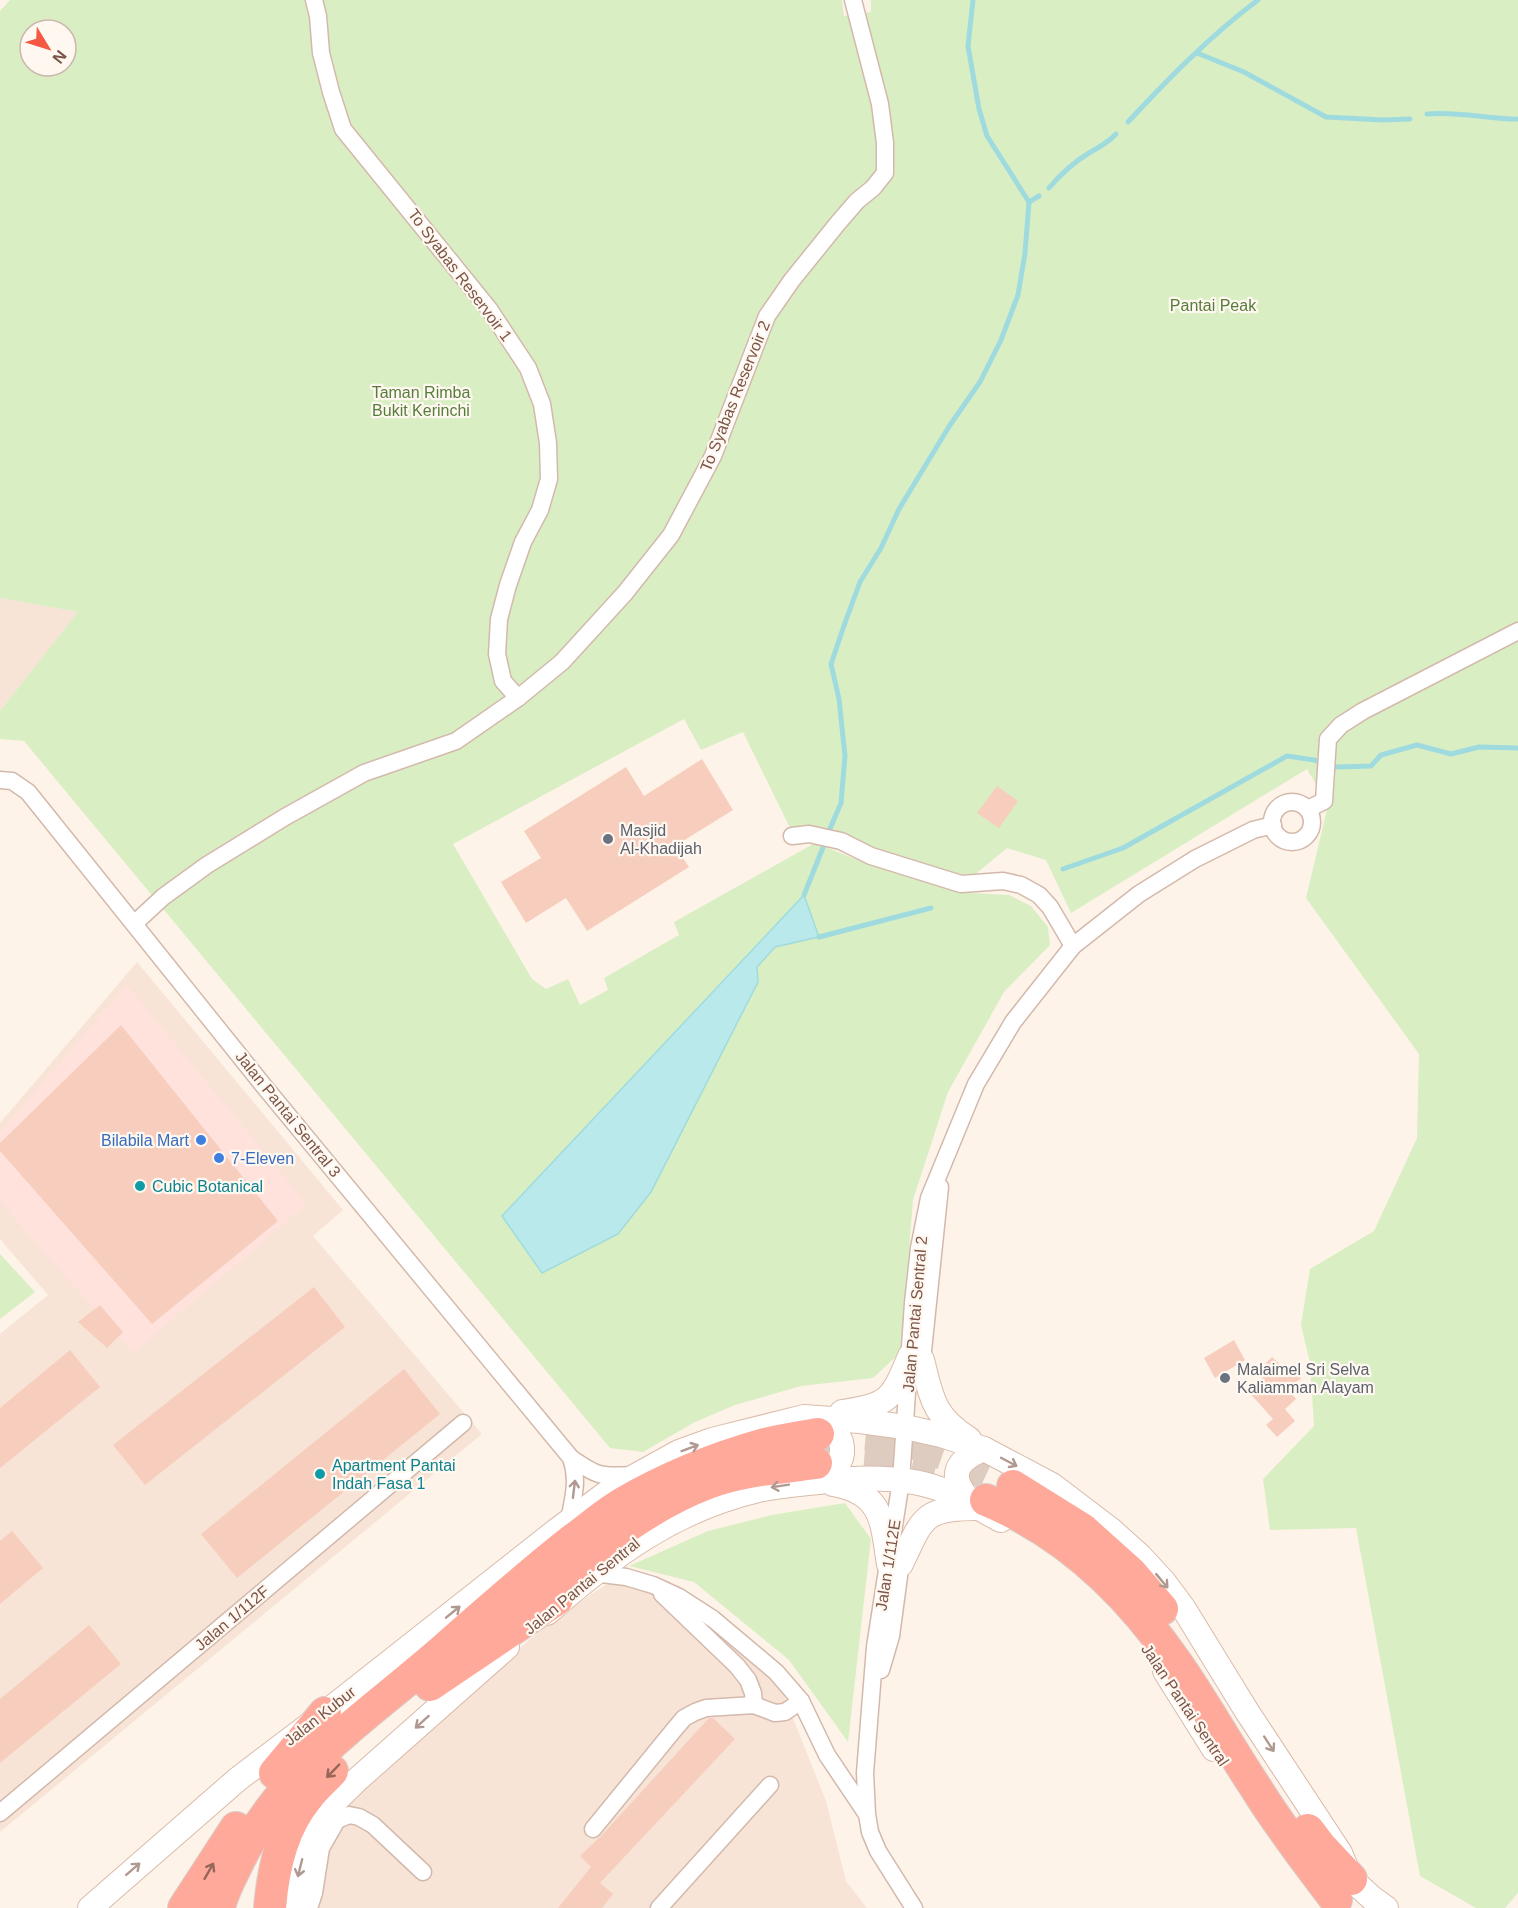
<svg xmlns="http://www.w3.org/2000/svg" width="1518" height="1908" font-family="Arial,sans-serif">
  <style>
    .residential { fill: #f7e4d6 }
    .commercial { fill: #ffe2dc }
    .green { fill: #daeec4; fill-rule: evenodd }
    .water { fill: #bae9eb; stroke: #9fdbde; stroke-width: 1.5 }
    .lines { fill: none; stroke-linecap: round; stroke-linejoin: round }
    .stream { stroke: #9fdbde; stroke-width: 5 }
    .building { fill: #f7cebd }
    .motorway-tunnel { stroke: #deccc0; stroke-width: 32; stroke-dasharray: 32 16; stroke-linecap: butt }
    .minor-casing { stroke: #d3b9ac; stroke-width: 19 }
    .secondary-casing { stroke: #d9bbab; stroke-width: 26 }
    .motorway-casing { stroke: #dacfcc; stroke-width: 34 }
    .minor { stroke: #fff; stroke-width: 16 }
    .secondary { stroke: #fff; stroke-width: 24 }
    .motorway { stroke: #fea99a; stroke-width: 32 }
    .oneway { stroke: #b09991 }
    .oneway2 { stroke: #966658 }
    .worship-dot { fill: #6b7280; stroke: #fff8f1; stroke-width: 2 }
    .shop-dot { fill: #3f7fe0; stroke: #fff8f1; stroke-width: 2 }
    .culture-dot { fill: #0f9aa8; stroke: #fff8f1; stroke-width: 2 }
    .labels { text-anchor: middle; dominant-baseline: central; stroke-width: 4.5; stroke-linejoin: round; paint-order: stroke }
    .street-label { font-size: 16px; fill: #7c5548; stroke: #fff8f1 }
    .park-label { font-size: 16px; fill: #567d3c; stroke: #fff8f1 }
    .worship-label { font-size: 16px; fill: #5b616d; stroke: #fff8f1; text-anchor: start }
    .shop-label { font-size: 16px; fill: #366cbe; stroke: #fff8f1; text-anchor: end }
    .culture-label { font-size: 16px; fill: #0d838f; stroke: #fff8f1; text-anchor: start }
  </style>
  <rect width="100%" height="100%" fill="#fef3e8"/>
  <g class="residential">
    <path d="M0 598 79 612 0 711Z"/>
    <path d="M137 962 343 1210 313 1236 482 1434 0 1832V1334L48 1295 0 1239V1123Z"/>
    <path d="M615 1579 680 1594 775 1673 826 1801 846 1881 867 1908H296L341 1809 470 1691 555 1618Z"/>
  </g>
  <path class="commercial" d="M127 985 307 1204 133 1353 0 1202V1132Z"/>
  <g class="green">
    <path d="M10 0H842L844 16 871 12V0H1518V1893L1505 1908H1476L1420 1876 1356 1528 1270 1530 1263 1479 1314 1426 1310 1363 1301 1325 1310 1269 1374 1231 1417 1138 1419 1054 1306 898 1328 805 1307 769 1071 913 1046 860 1007 848 972 877 791 830 743 732 701 750 684 719 453 844 532 979 546 989 568 979 580 1005 608 990 604 978 679 935 674 922 815 843 871 865 973 893 1009 895 1031 906 1048 927 1050 945 1004 992 948 1092 913 1200 901 1352 873 1378 801 1386 735 1405 695 1422 643 1452 610 1448 24 741 0 739V711L78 612 0 598V11ZM30 30H66V66H30ZM805 896 819 937 775 947 756 967 502 1216Z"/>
    <path d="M0 1254 35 1292 0 1319Z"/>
    <path d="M845 1503 871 1539 848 1742 789 1660 694 1582 629 1566 708 1531 772 1515Z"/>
  </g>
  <path class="water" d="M804 895 819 937 775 947 757 967 758 982 651 1192 618 1234 542 1273 502 1216Z"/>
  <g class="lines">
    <g class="stream">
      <path d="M1197 53 1244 72 1326 117 1383 120 1410 119"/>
      <path d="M1427 114C1457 111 1488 119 1518 119"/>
      <path d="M1128 122C1169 78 1211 35 1258 0"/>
      <path d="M1049 188C1060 175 1074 162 1089 153 1099 147 1108 143 1116 134"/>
      <path d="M1029 202 1039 196"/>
      <path d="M829 831 841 803 845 756 839 699 831 664 846 620 860 582 881 548 899 509 950 425 980 382 1001 340 1018 295 1025 253 1029 202 987 136 979 109 968 46 973 0"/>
      <path d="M1063 869 1123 848 1287 756 1314 760 1336 767 1371 766 1381 755 1417 745 1451 754 1479 747 1518 748"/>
      <path d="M804 895 824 845"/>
      <path d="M819 937 931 908"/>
    </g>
  </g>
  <g class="building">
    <path d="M702 759 733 810 675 846 689 867 587 931 566 898 526 923 501 882 541 858 524 831 626 767 644 796Z"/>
    <path d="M997 786 1018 801 999 828 977 813Z"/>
    <path d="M121 1025 278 1221 152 1324 0 1151V1143Z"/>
    <path d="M314 1287 345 1327 145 1485 113 1445Z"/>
    <path d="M100 1305 123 1332 107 1348 78 1322Z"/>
    <path d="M1234 1340 1245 1360 1215 1378 1204 1358Z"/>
    <path d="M70 1350 100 1387 0 1468V1408Z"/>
    <path d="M1272 1357 1287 1371 1295 1367 1301 1379 1286 1387 1296 1399 1285 1409 1295 1421 1277 1437 1266 1425 1273 1419 1248 1391 1268 1373 1262 1367Z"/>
    <path d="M404 1369 440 1414 237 1578 201 1534Z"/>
    <path d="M12 1531 43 1568 0 1604V1541Z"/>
    <path d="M89 1625 121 1664 0 1763V1699Z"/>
    <path d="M709 1718H713L735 1739 600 1883 613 1894 602 1908H558L591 1867 580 1856 601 1836Z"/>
  </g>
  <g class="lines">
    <g class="motorway-tunnel">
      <path d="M818 1434 856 1433 895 1437 946 1455 1013 1486"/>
      <path d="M816 1463 848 1461 885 1464 934 1475"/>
    </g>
    <g class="minor-casing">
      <g id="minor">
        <path d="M314 0 318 16 321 53 331 92 343 129 489 309 528 368 542 404 548 443 549 479 540 510 523 542 508 585 499 619 497 654 503 681 518 698"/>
        <path d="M0 780 12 781 28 792 263 1085 571 1458C597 1476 600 1477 632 1475"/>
        <circle cx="1292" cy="822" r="20"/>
        <path d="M1308 809 1324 801 1328 739 1341 725 1363 711 1518 631"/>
        <path d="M792 836 809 834 841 841 871 856 961 884 1003 881 1021 885 1039 895 1050 907 1073 946"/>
        <path d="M135 923 163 897 207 865 285 817 364 773 456 741 518 698 562 662 625 593 671 535 713 456 767 316 792 280 838 223 857 201 873 188 885 173V143L880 104 853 0"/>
        <path d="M921 1370 940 1187"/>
        <path d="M569 1521C573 1498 579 1481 571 1458"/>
        <path d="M593 1573 626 1577 653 1585 679 1597 713 1619 776 1672 801 1701 827 1755 866 1813"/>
        <path d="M662 1594 737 1666 748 1680 753 1693 754 1705"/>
        <path d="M881 1670 891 1636 902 1554"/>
        <path d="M0 1813 463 1423"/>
        <path d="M593 1829 673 1731 684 1718 695 1712 706 1708 754 1705 775 1713 785 1712 801 1701"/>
        <path d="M309 1908 314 1893 321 1848 337 1820 349 1815 359 1817 373 1825 423 1872"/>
        <path d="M659 1908 770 1785"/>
        <path d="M914 1908 878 1851 870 1832 867 1814 865 1773 875 1647 901 1481 913 1303 919 1248 929 1198 976 1084 1013 1022 1073 946 1139 894 1195 859 1253 830 1273 825"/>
      </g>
    </g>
    <g class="secondary-casing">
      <g id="secondary">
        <path d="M922 1360C932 1399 933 1416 969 1439"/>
        <path d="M842 1412C890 1405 892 1399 910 1356"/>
        <path d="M812 1420C818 1422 825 1424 830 1427 836 1430 839 1436 841 1442 846 1460 833 1473 819 1482"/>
        <path d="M833 1484C884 1493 882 1522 889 1564"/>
        <path d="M973 1504C949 1480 951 1462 984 1449"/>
        <path d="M901 1564C923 1518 922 1508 977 1508"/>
        <path d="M547 1613C611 1557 673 1510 758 1490 780 1485 803 1484 826 1481 863 1477 904 1476 940 1489 961 1496 981 1510 1001 1520"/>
        <path d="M1165 1671 1214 1749"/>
        <path d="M90 1908 238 1779 325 1713 556 1531 612 1489 679 1452 712 1440 804 1417 860 1421 905 1427 941 1435 984 1449 1052 1485 1110 1529 1140 1556 1164 1582 1184 1609 1246 1710 1340 1853 1351 1879 1372 1898 1386 1908"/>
        <path d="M290 1908 303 1857 314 1827 325 1811 359 1778 507 1647"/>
      </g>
    </g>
    <g class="motorway-casing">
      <g id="motorway">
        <path d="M1013 1486 1082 1529 1131 1573 1162 1609"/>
        <path d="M986 1500C1064 1532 1127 1592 1175 1661 1204 1702 1228 1746 1256 1788 1280 1827 1308 1863 1336 1900"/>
        <path d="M530 1602C585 1558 641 1508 708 1483 742 1470 780 1468 816 1463"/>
        <path d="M430 1685 557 1599"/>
        <path d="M275 1773 325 1713"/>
        <path d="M1308 1830 1321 1847 1351 1879"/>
        <path d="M184 1908 236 1828"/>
        <path d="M219 1908C222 1892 231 1877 238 1862 284 1768 368 1716 444 1649 487 1611 530 1573 575 1538 591 1526 606 1513 623 1503 668 1477 715 1458 765 1444 782 1440 801 1437 818 1434"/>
        <path d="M270 1908C273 1870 282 1828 307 1798 314 1788 324 1780 332 1771"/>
      </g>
    </g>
    <use href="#minor" class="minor"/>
    <use href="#secondary" class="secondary"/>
    <use href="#motorway" class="motorway"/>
  </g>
  <defs><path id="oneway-shaft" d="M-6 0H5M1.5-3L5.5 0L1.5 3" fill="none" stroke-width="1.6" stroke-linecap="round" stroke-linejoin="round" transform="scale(1.5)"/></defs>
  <g class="oneway">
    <use href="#oneway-shaft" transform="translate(690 1448) rotate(-20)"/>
    <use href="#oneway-shaft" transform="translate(1009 1462) rotate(28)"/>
    <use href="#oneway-shaft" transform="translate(780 1486) rotate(171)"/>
    <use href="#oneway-shaft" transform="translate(574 1489) rotate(-83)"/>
    <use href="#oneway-shaft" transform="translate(1162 1581) rotate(50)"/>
    <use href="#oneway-shaft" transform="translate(453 1612) rotate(-39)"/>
    <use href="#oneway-shaft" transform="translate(422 1722) rotate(138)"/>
    <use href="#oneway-shaft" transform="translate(1269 1744) rotate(57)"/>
    <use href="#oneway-shaft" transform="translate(300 1868) rotate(104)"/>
    <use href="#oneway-shaft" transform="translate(133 1869) rotate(-41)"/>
  </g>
  <g class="oneway2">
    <use href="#oneway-shaft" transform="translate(333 1771) rotate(134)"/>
    <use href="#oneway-shaft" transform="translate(209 1871) rotate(-60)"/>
  </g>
  <g class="worship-dot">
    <circle cx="608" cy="839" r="6"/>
    <circle cx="1225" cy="1378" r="6"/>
  </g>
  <g class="shop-dot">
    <circle cx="201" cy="1140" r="6"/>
    <circle cx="219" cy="1158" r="6"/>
  </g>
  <g class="culture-dot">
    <circle cx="140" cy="1186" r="6"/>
    <circle cx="320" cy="1474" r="6"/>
  </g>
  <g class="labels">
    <g class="street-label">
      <text transform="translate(460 275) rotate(53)">To Syabas Reservoir 1</text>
      <text transform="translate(735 396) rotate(-68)">To Syabas Reservoir 2</text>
      <text transform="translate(288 1114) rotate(51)">Jalan Pantai Sentral 3</text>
      <text transform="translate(915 1314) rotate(-85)">Jalan Pantai Sentral 2</text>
      <text transform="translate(888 1565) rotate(-81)">Jalan 1/112E</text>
      <text transform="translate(582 1586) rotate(-39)">Jalan Pantai Sentral</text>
      <text transform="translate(232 1618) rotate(-40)">Jalan 1/112F</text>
      <text transform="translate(1185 1705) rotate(56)">Jalan Pantai Sentral</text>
      <text transform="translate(320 1716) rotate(-38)">Jalan Kubur</text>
    </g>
    <g class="park-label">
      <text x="1213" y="305">Pantai Peak</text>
      <text x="421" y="392">Taman Rimba<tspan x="421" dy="18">Bukit Kerinchi</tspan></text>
    </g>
    <g class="worship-label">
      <text x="620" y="830">Masjid<tspan x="620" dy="18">Al-Khadijah</tspan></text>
      <text x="1237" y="1369">Malaimel Sri Selva<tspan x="1237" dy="18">Kaliamman Alayam</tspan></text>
    </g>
    <g class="shop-label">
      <text x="189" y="1140">Bilabila Mart</text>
      <text x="231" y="1158" text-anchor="start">7-Eleven</text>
    </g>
    <g class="culture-label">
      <text x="152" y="1186">Cubic Botanical</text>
      <text x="332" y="1465">Apartment Pantai<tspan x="332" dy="18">Indah Fasa 1</tspan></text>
    </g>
  </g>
  <g transform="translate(48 48) rotate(128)"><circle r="28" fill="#fff8f1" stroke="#cbb7ad" stroke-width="1.5"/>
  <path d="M0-4.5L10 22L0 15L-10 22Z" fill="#f45742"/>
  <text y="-9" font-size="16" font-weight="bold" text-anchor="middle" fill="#7c5548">N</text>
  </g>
</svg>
